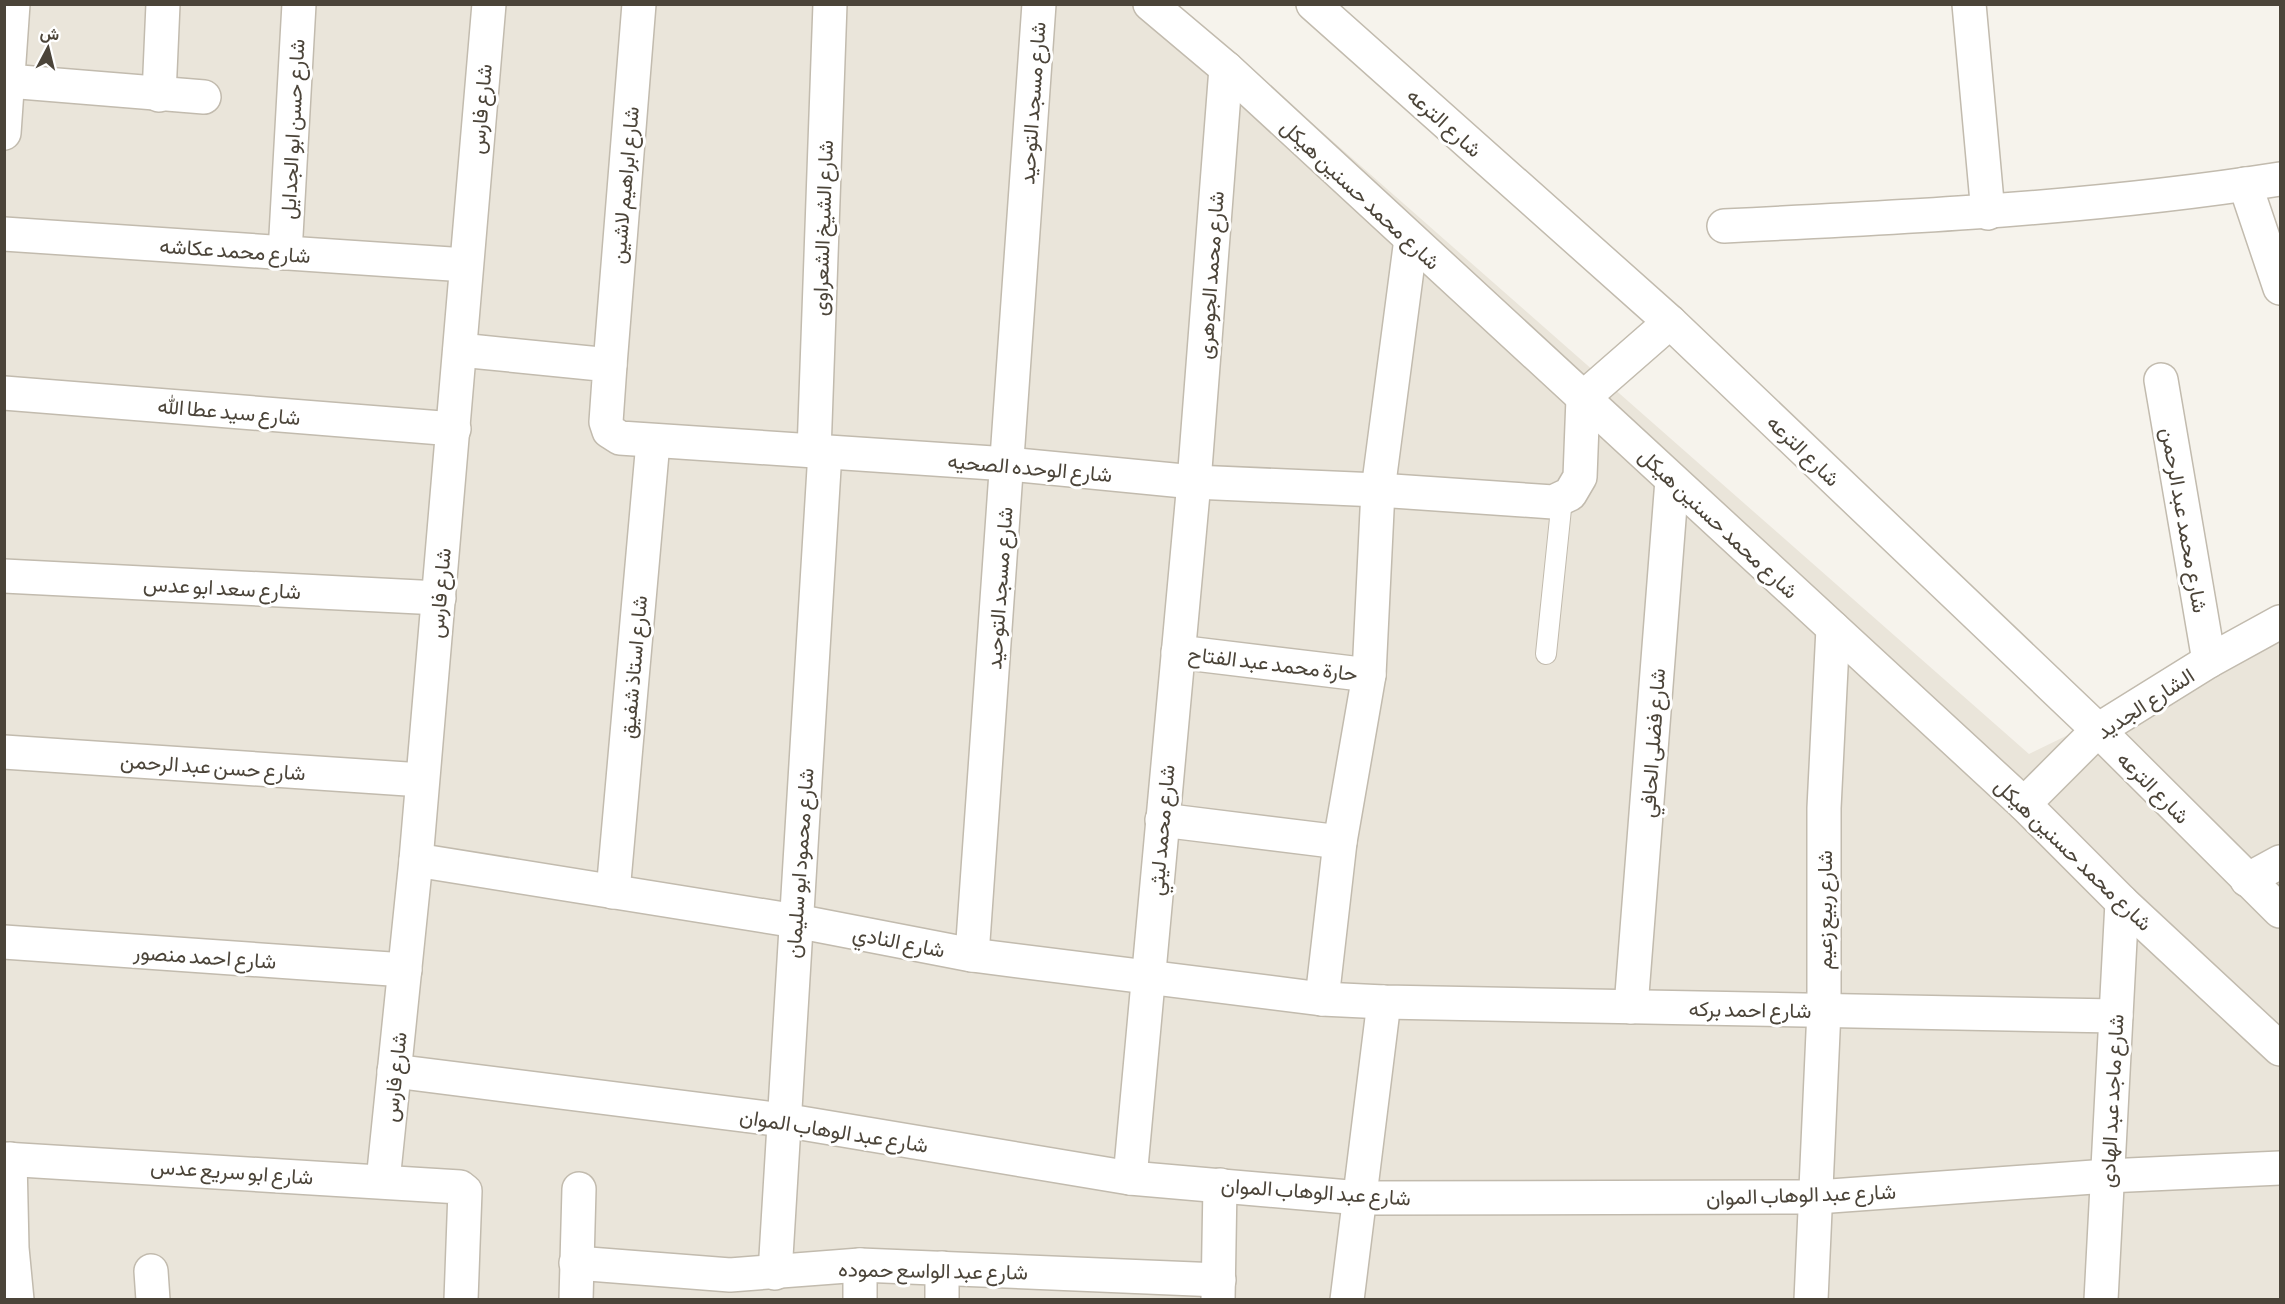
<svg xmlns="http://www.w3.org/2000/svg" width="2285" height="1304" font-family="'Asap Condensed',Vazirmatn,sans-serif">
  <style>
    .residential { fill: #eae5da }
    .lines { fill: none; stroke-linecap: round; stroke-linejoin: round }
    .lane-casing { stroke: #c2bbae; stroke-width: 22 }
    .street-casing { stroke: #c2bbae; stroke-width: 36 }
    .lane { stroke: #fff; stroke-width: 20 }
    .street { stroke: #fff; stroke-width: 33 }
    .labels { text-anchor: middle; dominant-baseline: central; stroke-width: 6; stroke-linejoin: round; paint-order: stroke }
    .street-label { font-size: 21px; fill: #4b4439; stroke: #fff }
  </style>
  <rect width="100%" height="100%" fill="#f6f3ec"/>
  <path class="residential" d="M5 5H1178L2029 754 2280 632V1299L5 1300Z"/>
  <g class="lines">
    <g class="lane-casing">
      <path id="lane" d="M1546 654 1562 499"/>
    </g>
    <g class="street-casing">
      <g id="street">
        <path d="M1150 4 1226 68 2024 804 2122 902 2280 1049"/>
        <path d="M1313 4 1670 322 2098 730 2280 911"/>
        <path d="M1969 4 1988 213"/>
        <path d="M8 81 204 97"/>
        <path d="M159 95 163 4"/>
        <path d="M4 133 13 4"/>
        <path d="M2245 184 2280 288"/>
        <path d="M1724 226C1910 217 2096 208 2280 179"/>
        <path d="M4 234 466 265"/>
        <path d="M285 253 299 4"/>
        <path d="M460 350 610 365 606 422 609 431 620 438 1008 464 1194 482 1378 490 1553 502 1570 494 1580 477 1583 398 1670 322"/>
        <path d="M610 365 639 4"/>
        <path d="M2161 380 2209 661"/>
        <path d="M4 393 454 429"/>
        <path d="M814 452 830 4"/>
        <path d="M4 576 439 598"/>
        <path d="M1178 652 1369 675"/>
        <path d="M4 752 422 780"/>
        <path d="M2024 804 2098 730 2209 661 2280 622"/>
        <path d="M1162 820 1340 842"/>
        <path d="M416 860 796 921 972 955 1322 999 1384 1002 2116 1016"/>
        <path d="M2247 880 2280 862"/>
        <path d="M613 892 653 442"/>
        <path d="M4 942 405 970"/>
        <path d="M972 955 1039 4"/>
        <path d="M1322 999 1340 842 1369 675 1378 490 1411 239"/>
        <path d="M1631 1007 1672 480"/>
        <path d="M394 1071 783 1120 1130 1178 1360 1198 1817 1197 2107 1176 2280 1168"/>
        <path d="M4 1159 460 1187 465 1191 461 1300"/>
        <path d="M10 1159 12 1248 17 1300"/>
        <path d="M1130 1178 1194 482 1226 68"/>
        <path d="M383 1181 416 860 489 4"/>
        <path d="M576 1263 730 1275 860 1265 1219 1280"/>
        <path d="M942 1268V1300"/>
        <path d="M151 1271 153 1300"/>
        <path d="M775 1273 825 452"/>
        <path d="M576 1300 579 1189"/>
        <path d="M860 1300V1265"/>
        <path d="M1218 1300 1220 1185"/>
        <path d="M1347 1300 1384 1002"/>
        <path d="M1811 1300 1824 1010V808L1833 628"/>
        <path d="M2101 1300 2122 902"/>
      </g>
    </g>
    <use href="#lane" class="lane"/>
    <use href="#street" class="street"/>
  </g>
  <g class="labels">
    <g class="street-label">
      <text transform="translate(1032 103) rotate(-86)">شارع مسجد التوحيد</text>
      <text transform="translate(480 109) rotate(-85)">شارع فارس</text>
      <text transform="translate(1445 122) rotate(42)">شارع الترعه</text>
      <text transform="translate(292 129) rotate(-87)">شارع حسن ابو الجدايل</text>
      <text transform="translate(624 185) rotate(-85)">شارع ابراهيم لاشين</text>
      <text transform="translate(1361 194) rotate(43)">شارع محمد حسنين هيكل</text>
      <text transform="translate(822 228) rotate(-88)">شارع الشيخ الشعراوى</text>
      <text transform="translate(235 250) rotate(4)">شارع محمد عكاشه</text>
      <text transform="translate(1210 275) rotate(-86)">شارع محمد الجوهرى</text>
      <text transform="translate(229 411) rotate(5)">شارع سيد عطا الله</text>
      <text transform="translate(1804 450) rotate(44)">شارع الترعه</text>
      <text transform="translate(1030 467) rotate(5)">شارع الوحده الصحيه</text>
      <text transform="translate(2185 520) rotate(80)">شارع محمد عبد الرحمن</text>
      <text transform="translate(1719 523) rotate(43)">شارع محمد حسنين هيكل</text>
      <text transform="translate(222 587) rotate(3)">شارع سعد ابو عدس</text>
      <text transform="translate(999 588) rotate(-86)">شارع مسجد التوحيد</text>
      <text transform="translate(439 593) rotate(-85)">شارع فارس</text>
      <text transform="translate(1273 663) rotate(7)">حارة محمد عبد الفتاح</text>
      <text transform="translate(633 667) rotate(-85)">شارع استاذ شفيق</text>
      <text transform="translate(2145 703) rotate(-33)">الشارع الجديد</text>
      <text transform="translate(1652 743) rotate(-86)">شارع فضلى الحافي</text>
      <text transform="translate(213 766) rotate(4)">شارع حسن عبد الرحمن</text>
      <text transform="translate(2154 787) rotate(45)">شارع الترعه</text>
      <text transform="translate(1161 830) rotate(-85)">شارع محمد ليثي</text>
      <text transform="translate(2074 854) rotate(44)">شارع محمد حسنين هيكل</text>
      <text transform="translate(799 863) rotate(-86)">شارع محمود ابو سليمان</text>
      <text transform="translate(1824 910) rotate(-90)">شارع ربيع زعيم</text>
      <text transform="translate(899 941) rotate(11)">شارع النادي</text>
      <text transform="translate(205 956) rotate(4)">شارع احمد منصور</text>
      <text transform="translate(1750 1009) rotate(1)">شارع احمد بركه</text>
      <text transform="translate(394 1077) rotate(-84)">شارع فارس</text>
      <text transform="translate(2111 1101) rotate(-87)">شارع ماجد عبد الهادى</text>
      <text transform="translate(834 1130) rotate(9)">شارع عبد الوهاب الموان</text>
      <text transform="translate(232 1171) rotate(4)">شارع ابو سريع عدس</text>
      <text transform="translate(1316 1191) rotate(4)">شارع عبد الوهاب الموان</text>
      <text transform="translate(1801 1194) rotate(-2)">شارع عبد الوهاب الموان</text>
      <text transform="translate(933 1270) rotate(1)">شارع عبد الواسع حموده</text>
    </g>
  </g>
  <rect width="2285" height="1304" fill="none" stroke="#4b4439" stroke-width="12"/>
  <g transform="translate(48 48) rotate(7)" stroke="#ffffff" stroke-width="4.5" paint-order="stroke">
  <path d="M0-4.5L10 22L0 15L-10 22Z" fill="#4b4439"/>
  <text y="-9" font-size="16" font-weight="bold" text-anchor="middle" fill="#4b4439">ش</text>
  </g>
</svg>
